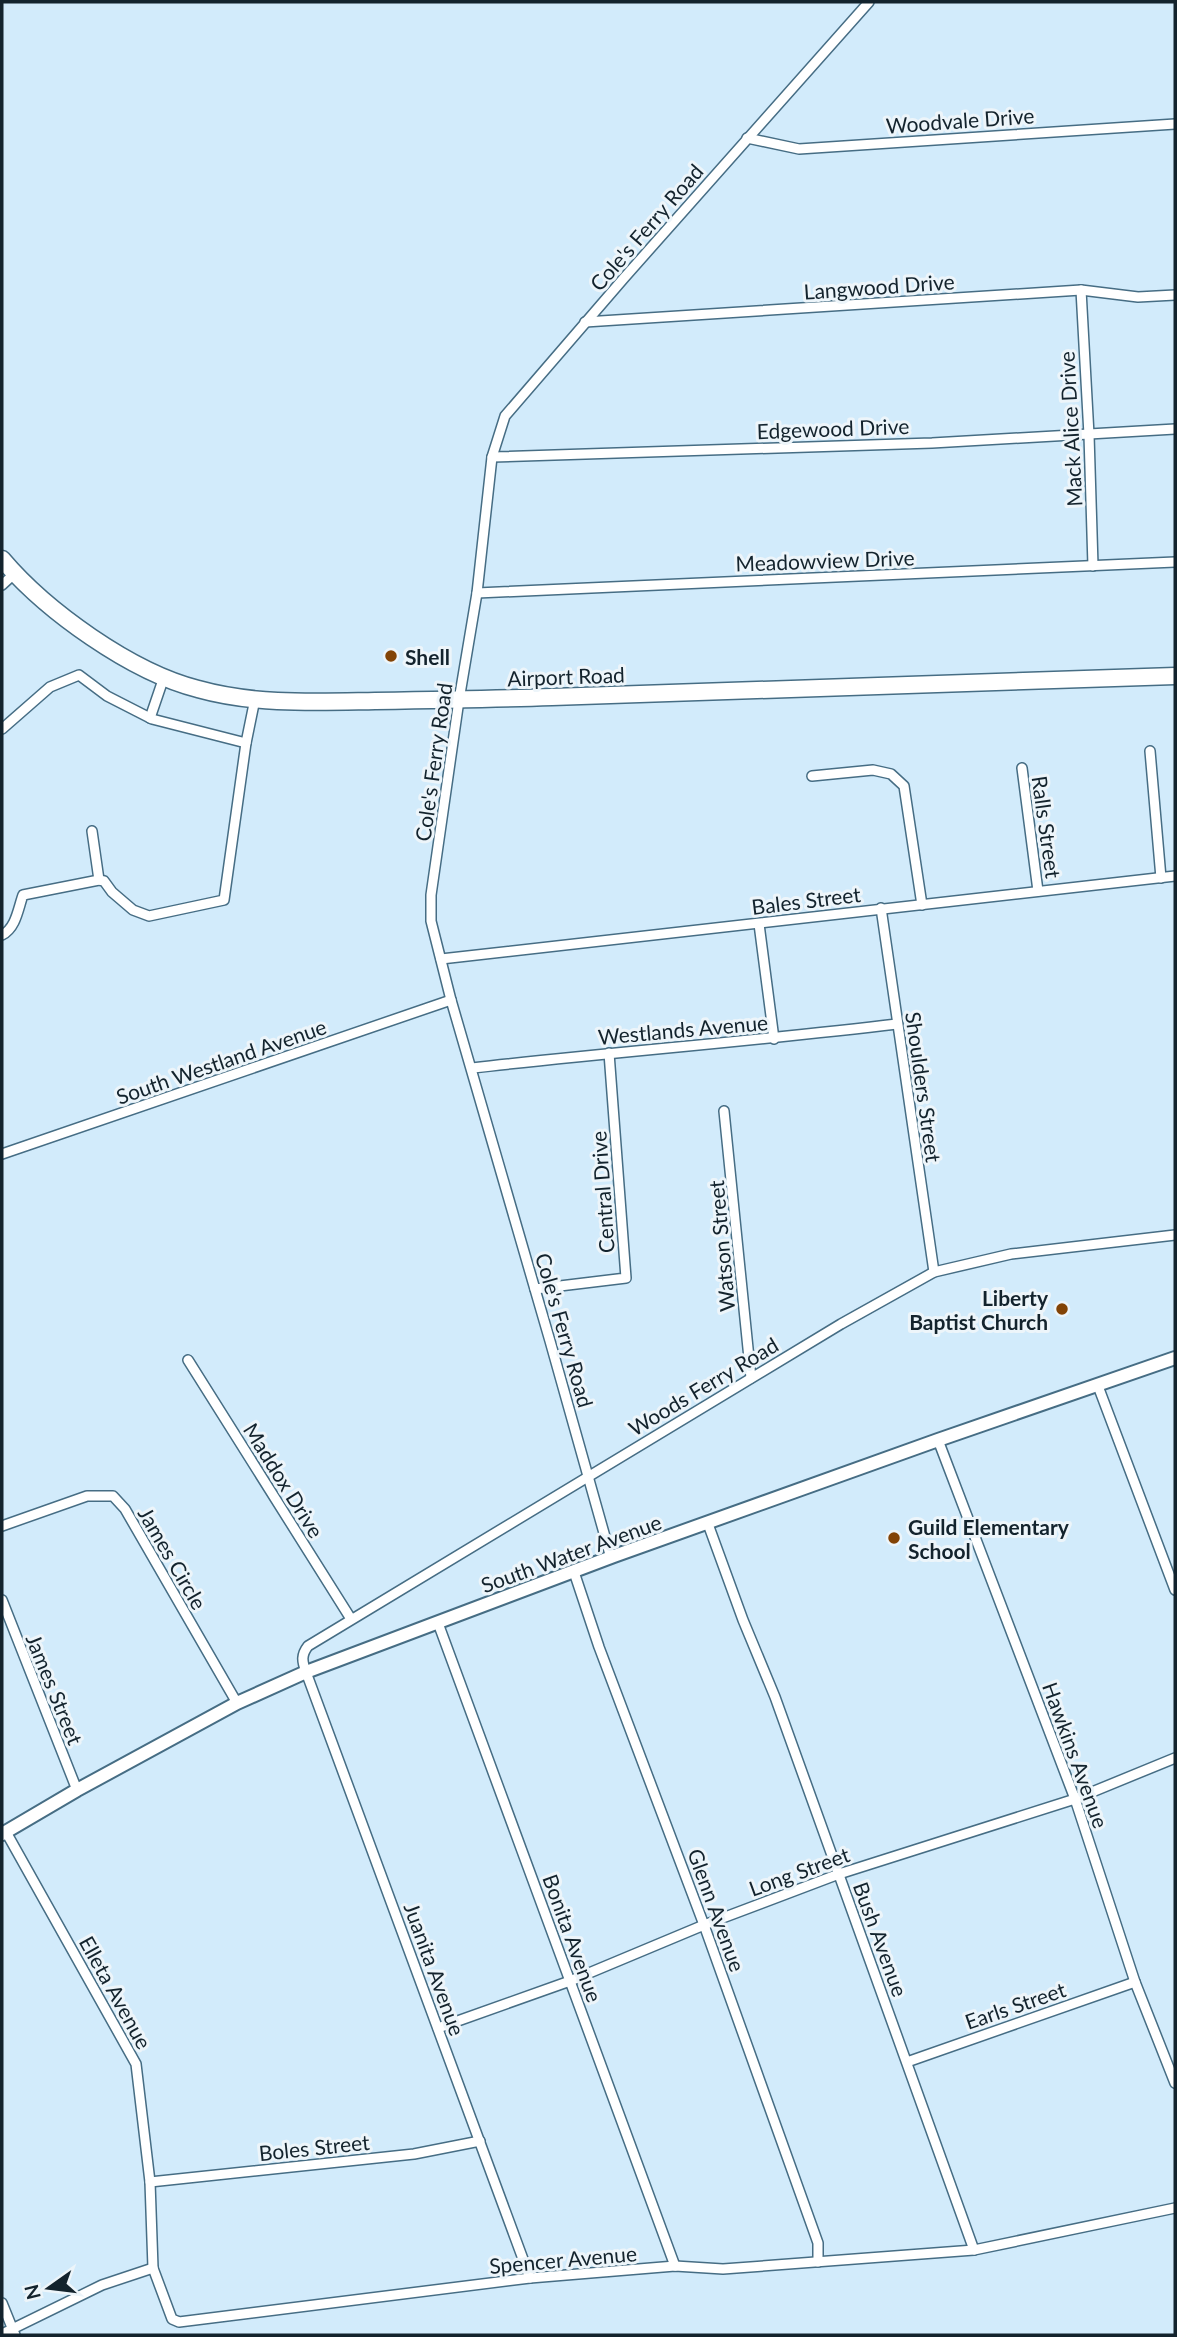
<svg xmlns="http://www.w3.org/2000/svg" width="1177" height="2337" font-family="Lato,sans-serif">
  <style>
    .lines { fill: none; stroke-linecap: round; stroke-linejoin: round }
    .street-casing { stroke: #466d84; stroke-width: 12 }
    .secondary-casing { stroke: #466d84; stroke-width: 16 }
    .highway-casing { stroke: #466d84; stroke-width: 19 }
    .street { stroke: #fff; stroke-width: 9 }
    .secondary { stroke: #fff; stroke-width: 12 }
    .highway { stroke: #fff; stroke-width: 16 }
    .poi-dot { fill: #824306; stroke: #edf5fa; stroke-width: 2.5 }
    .labels { text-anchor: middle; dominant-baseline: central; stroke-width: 6; stroke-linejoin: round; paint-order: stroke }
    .street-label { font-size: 21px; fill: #13232d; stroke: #edf5fa }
    .poi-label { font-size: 21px; font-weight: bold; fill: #13232d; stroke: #edf5fa; text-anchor: start }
  </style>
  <rect width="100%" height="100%" fill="#d2ebfb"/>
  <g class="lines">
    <g class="street-casing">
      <g id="street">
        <path d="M747 138 799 149 1175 124"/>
        <path d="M1081 290 1089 435 1093 566"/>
        <path d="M585 322 1081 290 1138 297 1175 295"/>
        <path d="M492 457 932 443 1175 429"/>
        <path d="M2 585 14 574"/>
        <path d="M477 593 1175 562"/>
        <path d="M150 718 164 677"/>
        <path d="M2 729 50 687 79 675 107 696 152 719 246 743"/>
        <path d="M1150 751 1161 878"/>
        <path d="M1022 768 1038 891"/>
        <path d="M812 776 873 770 891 774 904 786 922 905"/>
        <path d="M92 831 99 880"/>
        <path d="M881 908 934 1272"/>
        <path d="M759 924 774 1039"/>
        <path d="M2 935C16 928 18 909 23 895L99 880 104 881 112 892 133 910 149 916 224 900 246 743 255 699"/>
        <path d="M441 959 1175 876"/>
        <path d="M472 1068C614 1052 755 1041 897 1024"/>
        <path d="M724 1111 751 1378"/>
        <path d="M2 1154 451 1000"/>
        <path d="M535 1289 626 1278 609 1053"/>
        <path d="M188 1360 351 1619"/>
        <path d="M1098 1386 1175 1590"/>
        <path d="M938 1440 1075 1799 1135 1982 1175 2083"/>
        <path d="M708 1524 743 1620 775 1697 974 2250"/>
        <path d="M2 1526 87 1496H113L125 1509 237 1703"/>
        <path d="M611 1558 550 1341 451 1000 431 921V895L459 700 477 593 492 457 505 416 624 278 869 2"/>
        <path d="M574 1572 599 1647 704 1925 818 2243V2262"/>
        <path d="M2 1600 77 1790"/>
        <path d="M438 1623 675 2266"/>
        <path d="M6 1832 136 2064 150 2182 153 2268 172 2319 179 2322 530 2278 675 2266 723 2269 974 2250 1175 2208"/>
        <path d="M438 2028 570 1981 704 1925 839 1874 1075 1799 1175 1758"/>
        <path d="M907 2062 1135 1982"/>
        <path d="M150 2182 414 2154 480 2141"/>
        <path d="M530 2278 306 1672C302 1661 301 1655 308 1646L841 1324 934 1272 1011 1254 1175 1235"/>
        <path d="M2 2303 15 2335"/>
        <path d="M2 2334 102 2285 153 2268"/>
      </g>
    </g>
    <g class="secondary-casing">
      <path id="secondary" d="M2 1834 77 1790 237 1703 306 1672 614 1556 938 1440 1175 1358"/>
    </g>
    <g class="highway-casing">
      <path id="highway" d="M2 559C46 611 131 672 198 689 255 705 316 702 375 701 434 700 493 699 552 697 760 690 967 683 1175 676"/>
    </g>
    <use href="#street" class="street"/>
    <use href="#secondary" class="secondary"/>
    <use href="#highway" class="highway"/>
  </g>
  <g class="poi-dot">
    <circle cx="391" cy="656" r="7"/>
    <circle cx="1062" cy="1309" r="7"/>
    <circle cx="894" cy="1538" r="7"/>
  </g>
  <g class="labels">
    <g class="street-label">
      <text transform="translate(960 120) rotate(-4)">Woodvale Drive</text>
      <text transform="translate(646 227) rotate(-49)">Cole's Ferry Road</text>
      <text transform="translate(879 286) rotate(-4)">Langwood Drive</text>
      <text transform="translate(833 428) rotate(-2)">Edgewood Drive</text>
      <text transform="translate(1070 429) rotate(-93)">Mack Alice Drive</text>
      <text transform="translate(825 560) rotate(-2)">Meadowview Drive</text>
      <text transform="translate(566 676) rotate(-2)">Airport Road</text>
      <text transform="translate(433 762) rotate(-82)">Cole's Ferry Road</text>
      <text transform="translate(1047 827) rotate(82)">Ralls Street</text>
      <text transform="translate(806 900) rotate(-7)">Bales Street</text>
      <text transform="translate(683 1029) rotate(-5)">Westlands Avenue</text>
      <text transform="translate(221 1061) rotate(-19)">South Westland Avenue</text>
      <text transform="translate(924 1087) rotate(82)">Shoulders Street</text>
      <text transform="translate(602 1192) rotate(-94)">Central Drive</text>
      <text transform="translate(721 1246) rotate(-95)">Watson Street</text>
      <text transform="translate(565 1330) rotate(74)">Cole's Ferry Road</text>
      <text transform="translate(703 1386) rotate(-31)">Woods Ferry Road</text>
      <text transform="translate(284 1480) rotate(58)">Maddox Drive</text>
      <text transform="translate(571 1553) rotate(-20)">South Water Avenue</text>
      <text transform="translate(173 1558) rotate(60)">James Circle</text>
      <text transform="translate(55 1689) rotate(68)">James Street</text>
      <text transform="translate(1076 1755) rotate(70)">Hawkins Avenue</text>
      <text transform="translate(799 1871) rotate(-20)">Long Street</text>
      <text transform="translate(717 1910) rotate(70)">Glenn Avenue</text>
      <text transform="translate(573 1938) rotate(70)">Bonita Avenue</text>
      <text transform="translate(881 1939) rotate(70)">Bush Avenue</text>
      <text transform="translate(435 1969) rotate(70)">Juanita Avenue</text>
      <text transform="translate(116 1992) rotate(61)">Elleta Avenue</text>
      <text transform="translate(1015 2005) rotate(-19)">Earls Street</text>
      <text transform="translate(314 2147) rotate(-6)">Boles Street</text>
      <text transform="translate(563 2259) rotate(-5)">Spencer Avenue</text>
    </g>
    <g class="poi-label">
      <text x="405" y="656">Shell</text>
      <text x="1048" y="1297" text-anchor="end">Liberty<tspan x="1048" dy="24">Baptist Church</tspan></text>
      <text x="908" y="1526">Guild Elementary<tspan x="908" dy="24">School</tspan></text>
    </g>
  </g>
  <rect width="1177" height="2337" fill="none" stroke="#13232d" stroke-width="7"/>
  <g transform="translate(49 2288) rotate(256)" stroke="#edf5fa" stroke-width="5" paint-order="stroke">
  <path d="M0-5L12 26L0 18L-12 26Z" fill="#13232d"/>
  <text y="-10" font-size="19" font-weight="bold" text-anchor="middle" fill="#13232d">N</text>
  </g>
</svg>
